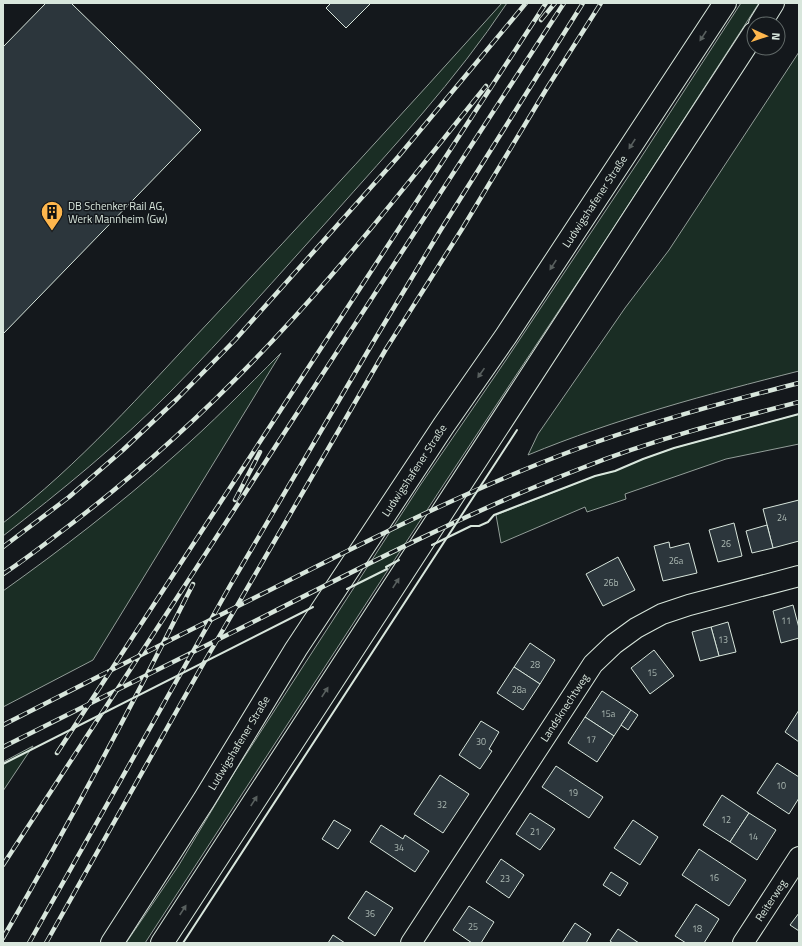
<svg xmlns="http://www.w3.org/2000/svg" width="802" height="946" font-family="'Titillium Web',sans-serif">
  <style>
    .green { fill: #1a2d24; stroke: #939e99 }
    .building { fill: #2c363c; stroke: #d8e6dc }
    .lines { fill: none; stroke-linecap: round; stroke-linejoin: round }
    .street-casing { stroke: #d8e6dc; stroke-width: 22 }
    .primary-casing { stroke: #d8e6dc; stroke-width: 24 }
    .street { stroke: #14181c; stroke-width: 20 }
    .primary { stroke: #14181c; stroke-width: 22 }
    .rail-casing { stroke: #d8e6dc; stroke-width: 4.5 }
    .rail { stroke: #14181c; stroke-width: 3; stroke-dasharray: 9; stroke-linecap: butt }
    .wall { stroke: #d8e6dc; stroke-width: 2 }
    .oneway { fill: #59605f }
    .labels { text-anchor: middle; dominant-baseline: central; stroke-width: 3; stroke-linejoin: round; paint-order: stroke }
    .number-label { font-size: 9px; fill: #adbab4 }
    .street-label { font-size: 11px; fill: #d8e6dc; stroke: #14181c }
    .poi-label { font-size: 11px; fill: #d8e6dc; stroke: #14181c; text-anchor: start }
  </style>
  <rect width="100%" height="100%" fill="#14181c"/>
  <g class="green">
    <path d="M502 3H507C456 80 392 148 331 217 278 276 226 335 171 391 119 444 61 491 3 536V523C79 465 143 392 208 323 307 218 405 111 502 3Z"/>
    <path d="M741 3H759L607 238 444 484 145 943H126L179 865 236 770 421 484 506 360 640 159Z"/>
    <path d="M799 52V371C708 394 615 419 528 455L538 434 625 308 669 250Z"/>
    <path d="M281 353 93 660 3 707V591C62 549 119 505 173 457 211 424 246 388 281 353Z"/>
    <path d="M799 414V444L726 459 625 494 626 499 587 512 585 507 501 543 496 515 595 476 615 471 643 459 674 448Z"/>
    <path d="M33 746 3 791V762Z"/>
  </g>
  <g class="building">
    <path d="M46 3H71L201 130 3 334V47Z"/>
    <path d="M331 3H371L346 28 326 8Z"/>
    <path d="M799 500V541L773 548 763 509Z"/>
    <path d="M734 523 742 556 718 562 709 530Z"/>
    <path d="M767 525 773 548 752 553 746 531Z"/>
    <path d="M669 542 670 548 689 543 697 573 663 581 654 546Z"/>
    <path d="M618 557 635 590 603 606 586 574Z"/>
    <path d="M793 605 799 628V638L781 643 773 611Z"/>
    <path d="M728 622 736 652 719 656 711 627Z"/>
    <path d="M711 627 719 656 700 661 692 632Z"/>
    <path d="M530 643 555 660 540 684 514 667Z"/>
    <path d="M654 650 674 676 650 694 631 668Z"/>
    <path d="M514 667 540 684 523 710 497 693Z"/>
    <path d="M602 691 631 710 614 736 585 717Z"/>
    <path d="M631 710 638 715 628 730 621 725Z"/>
    <path d="M799 710V742L785 732Z"/>
    <path d="M585 717 614 736 597 762 568 743Z"/>
    <path d="M481 721 499 732 489 749 492 751 480 769 459 755Z"/>
    <path d="M777 763 799 777V798L789 814 757 793Z"/>
    <path d="M556 766 603 797 589 818 542 787Z"/>
    <path d="M440 775 469 794 443 833 414 814Z"/>
    <path d="M722 795 749 813 730 842 703 825Z"/>
    <path d="M530 813 555 829 540 850 516 834Z"/>
    <path d="M749 813 776 830 757 860 730 842Z"/>
    <path d="M334 820 351 830 338 849 322 839Z"/>
    <path d="M633 820 658 837 640 865 614 848Z"/>
    <path d="M381 825 403 839 405 835 429 851 415 872 370 842Z"/>
    <path d="M699 849 746 880 729 906 682 875Z"/>
    <path d="M501 859 524 875 509 898 486 882Z"/>
    <path d="M611 872 628 883 620 896 603 885Z"/>
    <path d="M366 891 393 908 375 936 348 918Z"/>
    <path d="M696 904 719 919 704 943H686L675 936Z"/>
    <path d="M469 906 494 922 481 943H472L453 930Z"/>
    <path d="M799 913V931L790 925Z"/>
    <path d="M575 923 591 934 586 943H562Z"/>
    <path d="M618 929 639 943H613L610 941Z"/>
    <path d="M333 935 345 943H328Z"/>
  </g>
  <g class="lines">
    <g class="street-casing">
      <g id="street">
        <path id="s1" d="M411 943 593 664 614 644 636 628 662 614 689 605 799 576"/>
        <path id="s2" d="M743 943 799 857"/>
      </g>
    </g>
    <g class="primary-casing">
      <g id="primary">
        <path d="M760 24 773 3"/>
        <path id="s3" d="M112 943 204 800 296 649 444 425 506 336 725 3"/>
        <path d="M162 943 754 33"/>
      </g>
    </g>
    <use href="#street" class="street"/>
    <use href="#primary" class="primary"/>
    <g class="rail-casing">
      <g id="rail">
        <path d="M541 20 555 3"/>
        <path d="M235 500 260 452"/>
        <path d="M3 547 69 497 123 450 177 399 235 340 398 157 526 3"/>
        <path d="M3 574C23 561 42 546 62 531 139 473 211 407 277 336 351 257 418 170 486 86"/>
        <path d="M3 725C93 679 182 634 272 589 372 538 472 488 577 449 650 422 724 402 799 383"/>
        <path d="M3 747C90 703 178 660 265 616 369 563 473 510 582 468 652 440 726 421 799 402"/>
        <path d="M57 753 546 3"/>
        <path d="M3 865 564 3"/>
        <path d="M3 938C70 822 133 704 193 584"/>
        <path d="M29 943 231 584 375 339 440 231 583 3"/>
        <path d="M46 943 202 666 386 349 462 229 547 88 601 3"/>
      </g>
    </g>
    <use href="#rail" class="rail"/>
    <g class="wall">
      <path d="M432 545 471 526H479L488 522 494 515 595 476 615 471 643 459 674 448 799 414"/>
      <path d="M347 589 387 569 386 567 399 560"/>
      <path d="M3 764 313 607"/>
      <path d="M183 943 517 430"/>
    </g>
  </g>
  <defs><path id="oneway-solid" d="M-6-.8H1V-3.2L6.5 0L1 3.2V.8H-6Z"/></defs>
  <g class="oneway">
    <use href="#oneway-solid" transform="translate(703 36) rotate(123)"/>
    <use href="#oneway-solid" transform="translate(632 144) rotate(123)"/>
    <use href="#oneway-solid" transform="translate(553 265) rotate(123)"/>
    <use href="#oneway-solid" transform="translate(481 373) rotate(125)"/>
    <use href="#oneway-solid" transform="translate(396 583) rotate(-57)"/>
    <use href="#oneway-solid" transform="translate(325 692) rotate(-57)"/>
    <use href="#oneway-solid" transform="translate(254 801) rotate(-57)"/>
    <use href="#oneway-solid" transform="translate(183 910) rotate(-57)"/>
  </g>
  <defs>
    <g id="building-pin" transform="scale(1.15)"><path d="M0 17L-7.5 6A9.5 9.5 0 1 1 7.5 6Z" fill="#ffb74d" stroke="#14181c"/><path d="M-4-6H4V6H1V3H-1V6H-4ZM-2.5-4.3h1.7v1.8h-1.7ZM.8-4.3h1.7v1.8H.8ZM-2.5-1h1.7V.8h-1.7ZM.8-1h1.7V.8H.8Z" fill="#111"/></g>
  </defs>
  <g fill-rule="evenodd">
    <use href="#building-pin" x="52" y="212"/>
  </g>
  <g class="labels">
    <g class="number-label">
      <text x="782" y="517">24</text>
      <text x="726" y="543">26</text>
      <text x="676" y="560">26a</text>
      <text x="611" y="582">26b</text>
      <text x="786" y="620">11</text>
      <text x="723" y="639">13</text>
      <text x="535" y="664">28</text>
      <text x="652" y="672">15</text>
      <text x="519" y="689">28a</text>
      <text x="608" y="713">15a</text>
      <text x="591" y="739">17</text>
      <text x="481" y="741">30</text>
      <text x="781" y="785">10</text>
      <text x="573" y="792">19</text>
      <text x="442" y="804">32</text>
      <text x="726" y="819">12</text>
      <text x="535" y="831">21</text>
      <text x="753" y="836">14</text>
      <text x="399" y="847">34</text>
      <text x="714" y="877">16</text>
      <text x="505" y="878">23</text>
      <text x="370" y="913">36</text>
      <text x="473" y="926">25</text>
      <text x="697" y="928">18</text>
    </g>
    <g class="street-label">
      <text stroke="none"><textPath href="#s3" startOffset="885">Ludwigshafener Straße</textPath></text>
      <text stroke="none"><textPath href="#s3" startOffset="561">Ludwigshafener Straße</textPath></text>
      <text stroke="none"><textPath href="#s1" startOffset="281">Landsknechtweg</textPath></text>
      <text stroke="none"><textPath href="#s3" startOffset="237">Ludwigshafener Straße</textPath></text>
      <text stroke="none"><textPath href="#s2" startOffset="51">Reiterweg</textPath></text>
    </g>
    <g class="poi-label">
      <text x="68" y="206">DB Schenker Rail AG,<tspan x="68" dy="13">Werk Mannheim (Gw)</tspan></text>
    </g>
  </g>
  <rect width="802" height="946" fill="none" stroke="#d8e6dc" stroke-width="8"/>
  <g transform="translate(766 36) rotate(93)"><circle r="19" fill="#14181c" stroke="#626a69"/>
  <path d="M0-3L7 15L0 10L-7 15Z" fill="#ffb74d"/>
  <text y="-6" font-size="11" font-weight="bold" text-anchor="middle" fill="#d8e6dc">N</text>
  </g>
</svg>
